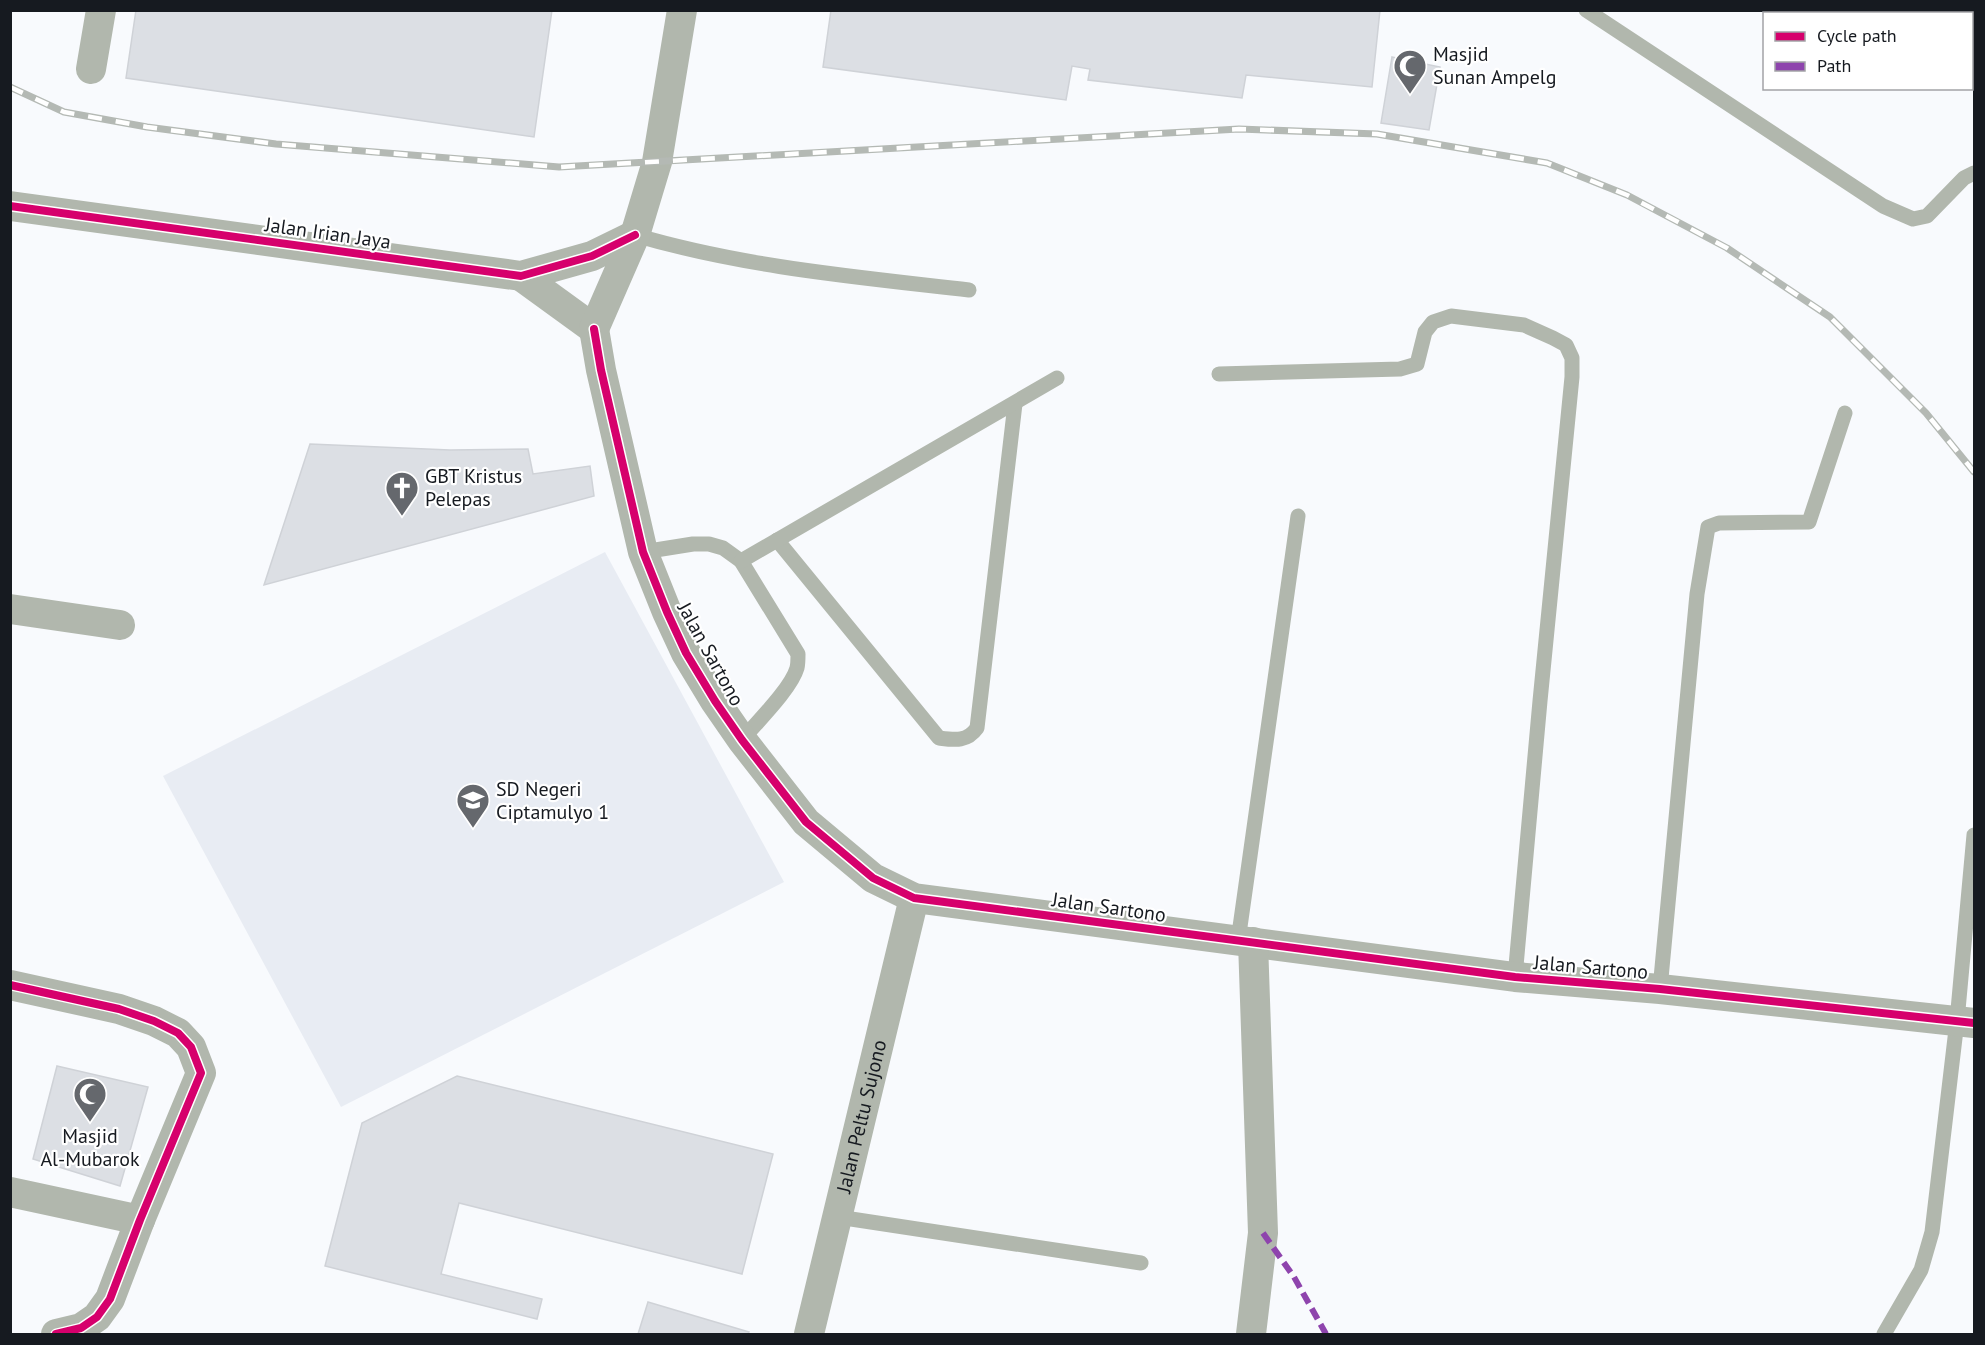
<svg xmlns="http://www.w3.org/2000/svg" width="1985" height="1345" font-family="'PT Sans',sans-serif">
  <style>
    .built { fill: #e8ecf3 }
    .building { fill: #dcdfe4; stroke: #cfd2d7; stroke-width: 1.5 }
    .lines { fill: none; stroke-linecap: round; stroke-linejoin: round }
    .lane { stroke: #b1b7ad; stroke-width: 15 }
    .street { stroke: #b1b7ad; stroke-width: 30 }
    .rail-casing { stroke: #b4b9b4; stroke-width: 7 }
    .rail { stroke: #fff; stroke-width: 4.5; stroke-dasharray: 14; stroke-linecap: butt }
    .quiet { stroke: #8e44ad; stroke-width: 6; stroke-dasharray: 12 6; stroke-linecap: butt }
    .cycleway-casing { stroke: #fff; stroke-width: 11 }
    .cycleway { stroke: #d6006c; stroke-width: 8 }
    .labels { text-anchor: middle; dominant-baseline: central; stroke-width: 4.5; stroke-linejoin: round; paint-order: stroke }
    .poi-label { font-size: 20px; fill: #161a20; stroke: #fff; text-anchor: start }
    .street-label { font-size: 20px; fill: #161a20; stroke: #fff }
  </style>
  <rect width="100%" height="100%" fill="#f8fafd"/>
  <path class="built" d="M605 552 784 882 341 1107 163 776Z"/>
  <g class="building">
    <path d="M136 10H552L534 137 126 78Z"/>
    <path d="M831 10H1380L1372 87 1246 75 1242 98 1088 80 1090 69 1072 66 1066 100 823 67Z"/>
    <path d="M1392 57 1440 67 1429 130 1381 123Z"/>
    <path d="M310 444 450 450 528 449 533 474 590 466 594 496 264 585Z"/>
    <path d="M57 1066 148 1087 120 1186 33 1159Z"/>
    <path d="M457 1076 773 1154 742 1274 459 1203 441 1274 542 1299 537 1319 325 1266 362 1123Z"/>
    <path d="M648 1302 749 1332 748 1334H638Z"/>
  </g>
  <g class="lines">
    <g class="lane">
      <path d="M1586 10 1883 206 1913 219 1927 216 1964 178 1974 173"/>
      <path d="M635 235C743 267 857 277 969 290"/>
      <path d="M1219 374 1400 369 1417 364 1425 332 1433 322 1451 316 1524 325 1553 338 1566 345 1572 358V377L1540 701 1515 977"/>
      <path d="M777 540 939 738C955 740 967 742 977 728L1015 404"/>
      <path d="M643 552 693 544H709L723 548 741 561 798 654C798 658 798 664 797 668 791 689 756 723 742 740"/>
      <path d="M741 561 1057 378"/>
      <path d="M1238 941 1298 516"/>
      <path d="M1660 989 1697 594 1708 527 1719 523 1809 522 1845 413"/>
      <path d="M838 1217 1141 1263"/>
      <path d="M1884 1334 1921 1270 1932 1232 1957 1021 1974 835"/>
    </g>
    <g class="street">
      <path d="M91 69 101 10"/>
      <path d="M10 206 521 276 592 256 635 235"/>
      <path d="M521 276 594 329"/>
      <path d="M594 329 601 370 643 552 667 612 686 653 715 701 742 740 806 822 873 878 914 898 1515 977 1660 989 1974 1023"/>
      <path d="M594 329 635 235 657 162 682 10"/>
      <path d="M10 609 120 625"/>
      <path d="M10 985 119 1009 154 1021 178 1033 191 1047 201 1073 140 1220 110 1299 97 1317 81 1328 56 1334"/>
      <path d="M10 1192 140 1220"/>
      <path id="s1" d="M809 1334 914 898"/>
      <path d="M1251 1334 1263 1233 1253 942"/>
    </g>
    <g class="rail-casing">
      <path id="rail" d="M10 87 64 112 147 127 276 144 559 167 1239 129 1377 134 1547 163 1627 195 1727 248 1830 317 1926 413 1974 472"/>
    </g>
    <use href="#rail" class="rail"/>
    <path class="quiet" d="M1263 1233 1294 1277 1326 1334"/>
    <g class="cycleway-casing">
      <g id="cycleway">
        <path d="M10 206 521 276 592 256 635 235"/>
        <path d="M594 329 601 370 643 552 667 612 686 653 715 701 742 740 806 822 873 878 914 898 1515 977 1660 989 1974 1023"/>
        <path d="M10 985 119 1009 154 1021 178 1033 191 1047 201 1073 140 1220 110 1299 97 1317 81 1328 56 1334"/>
      </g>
    </g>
    <use href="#cycleway" class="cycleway"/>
  </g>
  <defs>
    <g id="mosque-pin" transform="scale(1.725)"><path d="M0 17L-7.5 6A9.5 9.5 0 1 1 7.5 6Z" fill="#65686d" stroke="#fff"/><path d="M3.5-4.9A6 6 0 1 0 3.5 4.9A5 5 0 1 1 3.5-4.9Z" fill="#fff"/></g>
    <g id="church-pin" transform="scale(1.725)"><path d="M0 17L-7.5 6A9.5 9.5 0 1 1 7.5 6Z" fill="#65686d" stroke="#fff"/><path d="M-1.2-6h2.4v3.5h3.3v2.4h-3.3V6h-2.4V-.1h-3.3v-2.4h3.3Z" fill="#fff"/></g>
    <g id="school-pin" transform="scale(1.725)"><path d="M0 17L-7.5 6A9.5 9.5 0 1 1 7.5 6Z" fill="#65686d" stroke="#fff"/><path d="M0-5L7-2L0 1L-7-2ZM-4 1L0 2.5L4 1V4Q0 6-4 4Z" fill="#fff"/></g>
  </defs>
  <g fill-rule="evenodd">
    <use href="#mosque-pin" x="1410" y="66"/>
    <use href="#church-pin" x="402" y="488"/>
    <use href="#school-pin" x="473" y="800"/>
    <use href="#mosque-pin" x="90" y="1094"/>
  </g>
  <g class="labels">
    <g class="poi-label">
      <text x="1433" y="54">Masjid<tspan x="1433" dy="23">Sunan Ampelg</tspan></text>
      <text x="425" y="476">GBT Kristus<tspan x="425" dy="23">Pelepas</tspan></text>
      <text x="496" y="789">SD Negeri<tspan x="496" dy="23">Ciptamulyo 1</tspan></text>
      <text x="90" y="1136" text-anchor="middle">Masjid<tspan x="90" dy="23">Al-Mubarok</tspan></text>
    </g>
    <g class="street-label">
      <text transform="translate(328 233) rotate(8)">Jalan Irian Jaya</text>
      <text transform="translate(711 654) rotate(61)">Jalan Sartono</text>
      <text transform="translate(1109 907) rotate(8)">Jalan Sartono</text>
      <text transform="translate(1591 967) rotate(5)">Jalan Sartono</text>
      <text stroke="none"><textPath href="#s1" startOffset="224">Jalan Peltu Sujono</textPath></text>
    </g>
  </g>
  <rect width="1985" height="1345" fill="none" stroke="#161a20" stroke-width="24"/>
  <rect x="1763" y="12" width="210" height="78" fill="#ffffff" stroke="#a2a3a6" stroke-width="1.5"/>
  <rect x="1775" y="32" width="30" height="9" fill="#d6006c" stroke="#a2a3a6" stroke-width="1.5"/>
  <text x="1817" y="42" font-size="18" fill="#161a20">Cycle path</text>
  <rect x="1775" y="62" width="30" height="9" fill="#8e44ad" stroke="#a2a3a6" stroke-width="1.5"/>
  <text x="1817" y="72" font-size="18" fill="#161a20">Path</text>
</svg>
